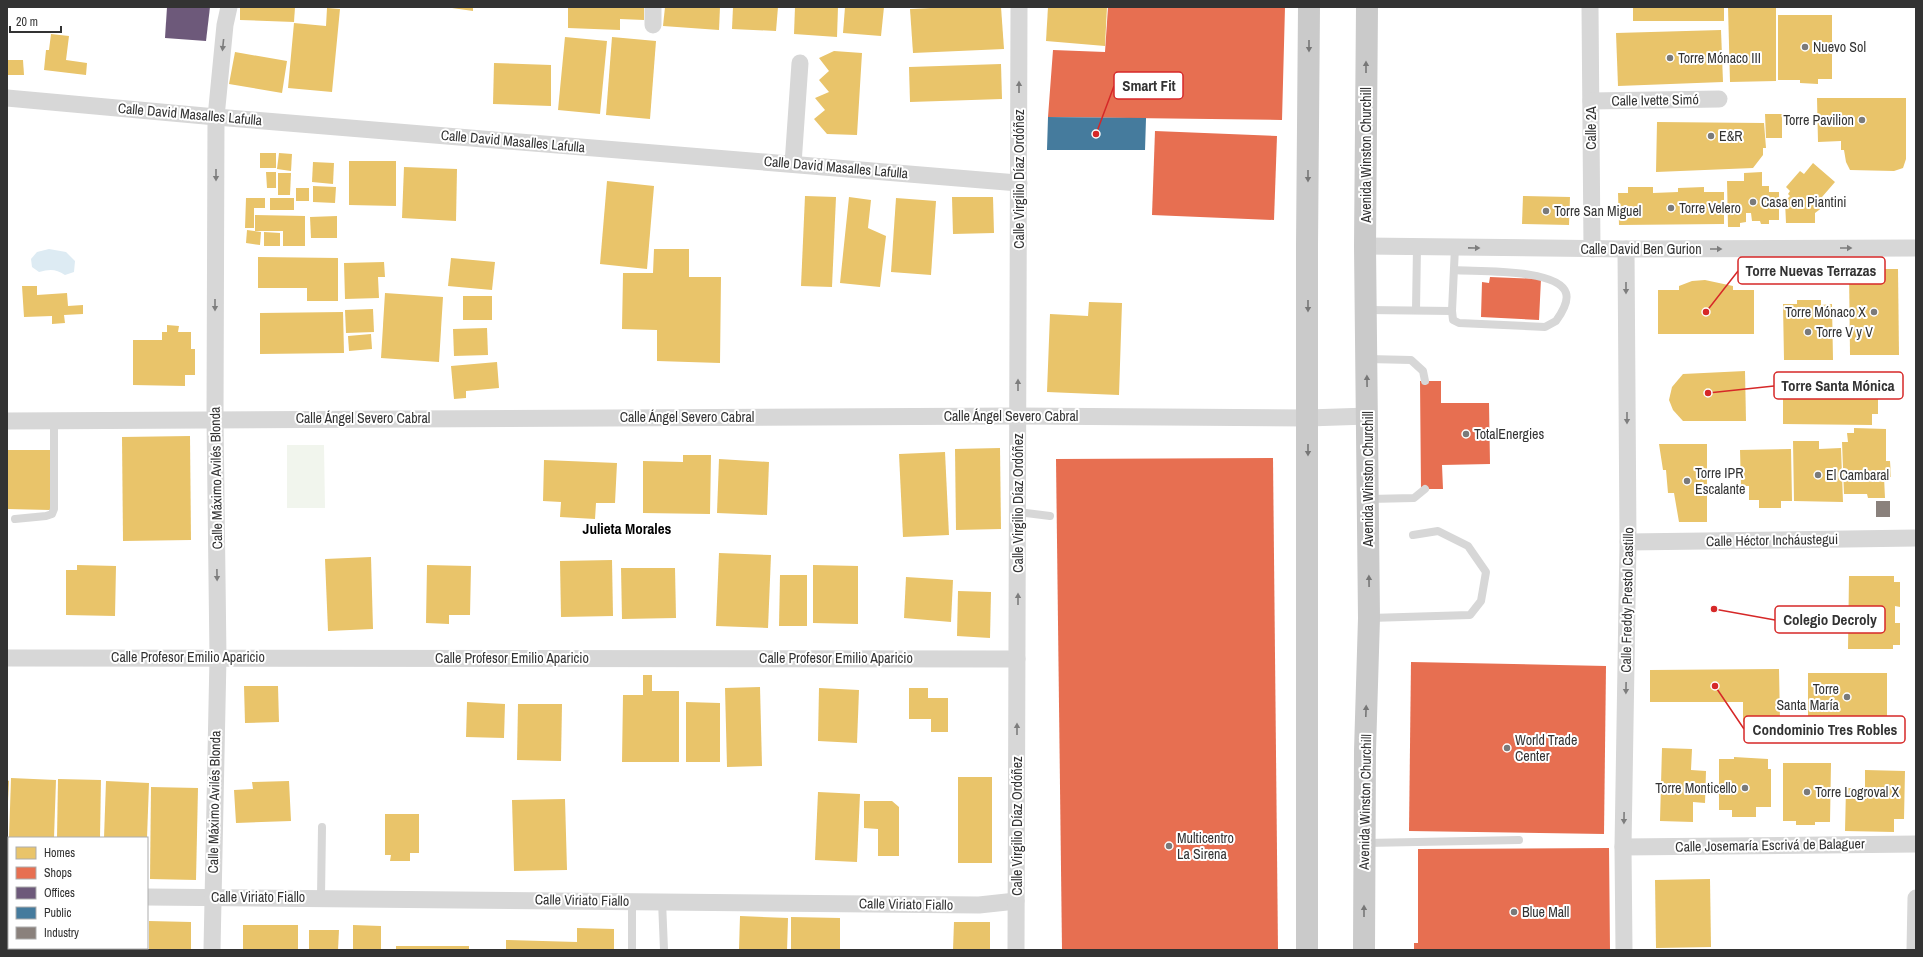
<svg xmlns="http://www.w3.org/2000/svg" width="1923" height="957" font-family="'Archivo Narrow',sans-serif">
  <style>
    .green { fill: #f1f5ed }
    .water { fill: #ddebf3 }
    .homes { fill: #e9c46a }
    .shops { fill: #e76f51 }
    .offices { fill: #6d597a }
    .public { fill: #457b9d }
    .industry { fill: #8a817c }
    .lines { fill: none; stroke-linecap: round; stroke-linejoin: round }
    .lane { stroke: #d7d7d7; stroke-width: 8 }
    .street { stroke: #d7d7d7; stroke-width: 17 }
    .primary { stroke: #cacaca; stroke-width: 22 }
    .oneway { fill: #7d7d7d }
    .oneway2 { fill: #777 }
    .poi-dot { fill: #7a7a7a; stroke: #fff; stroke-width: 1.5 }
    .labels { text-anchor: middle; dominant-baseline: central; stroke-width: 4; stroke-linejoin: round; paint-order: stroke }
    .poi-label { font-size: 14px; fill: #333; stroke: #fff; text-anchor: start }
    .street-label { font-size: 14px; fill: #333; stroke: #fff }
    .neighbourhood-label { font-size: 15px; font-weight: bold; fill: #000; stroke: #fff }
    .leader { fill: none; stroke: #d62828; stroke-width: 1.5 }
    .callout-dot { fill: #d62828; stroke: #fff; stroke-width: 1.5 }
    .callout { fill: #fff; stroke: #d62828; stroke-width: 1.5 }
    .callout-label { font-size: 15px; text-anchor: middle; font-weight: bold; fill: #333 }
  </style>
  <rect width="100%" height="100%" fill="#fff"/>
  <path class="green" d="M287 445H324L325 508H287Z"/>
  <path class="water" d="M49 249 66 252 75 261 74 272 65 275C56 269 50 269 39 272L32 267 31 259 37 252Z"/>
  <g class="homes">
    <path d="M240 7H295L294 22 240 20Z"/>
    <path d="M445 7H473V11Z"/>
    <path d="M568 7H644V20L620 19V30L568 28Z"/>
    <path d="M665 7H720L719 30 663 26Z"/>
    <path d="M733 7H778L776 31 732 29Z"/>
    <path d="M795 7H838L837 37 794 34Z"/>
    <path d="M845 7H884L881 36 843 33Z"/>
    <path d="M951 7H1001L1004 49 913 53 910 9Z"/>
    <path d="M1048 7H1107L1105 46 1046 41Z"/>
    <rect x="1633" y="7" width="91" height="14"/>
    <path d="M1728 7H1776V81L1730 82Z"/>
    <path d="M327 8 340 9 332 92 288 88 294 23 326 26Z"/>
    <path d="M1778 15H1832V79H1818V84L1800 83V80H1778Z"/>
    <path d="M1721 30 1723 82 1618 86 1616 33Z"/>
    <path d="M51 34 69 36 66 60 87 63 86 75 44 70 46 50H49Z"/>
    <path d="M565 37 607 41 600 114 558 110Z"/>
    <path d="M612 37 656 41 650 119 606 115Z"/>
    <path d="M834 51 862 53 857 135 827 134 814 119 825 110 815 98 829 92 819 80 829 71 819 58Z"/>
    <path d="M235 52 287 61 282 93 229 84Z"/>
    <path d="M7 60H23L24 75H7Z"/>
    <path d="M494 63 551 65V106L493 104Z"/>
    <path d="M1001 64 1002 99 910 102 909 67Z"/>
    <path d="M1817 98H1906V159L1903 168 1894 171 1850 170 1846 162 1844 150H1841V141L1818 142Z"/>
    <path d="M1765 114H1782V138H1766Z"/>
    <path d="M1657 122 1764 123 1766 148H1763V155L1753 168 1656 172Z"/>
    <rect x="260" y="153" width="16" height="15"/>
    <path d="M279 153 292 154 291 171 277 169Z"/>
    <path d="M349 161H396V206L349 205Z"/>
    <path d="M313 162 334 163 333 184 312 182Z"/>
    <path d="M1813 163 1835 182 1822 197 1823 207 1815 213V223H1786L1785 201 1790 196 1788 194 1790 191 1786 187 1800 171 1804 174Z"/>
    <path d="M404 167 457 169 456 221 402 218Z"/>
    <path d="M266 172H276V188H267Z"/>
    <path d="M1762 172V186H1769V192H1779V220H1769V224H1761L1760 221H1752L1751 213H1746V222L1740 223V227H1728L1727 181H1744V173Z"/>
    <path d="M278 173H291L290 195H278Z"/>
    <path d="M607 181 654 186 647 269 600 264Z"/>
    <path d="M313 186 336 187 335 203 313 202Z"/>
    <path d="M1628 187H1653V193L1678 192V188L1704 187V192H1724V224L1619 225 1618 193H1628Z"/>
    <rect x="296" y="188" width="13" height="13"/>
    <path d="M805 196 836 197 832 287 801 286Z"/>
    <path d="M1523 196 1570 197 1569 225 1522 224Z"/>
    <path d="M849 197 871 200 868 228 886 236 880 287 840 283Z"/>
    <path d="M952 197H993L994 233 953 234Z"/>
    <path d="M246 198H265V208H254V228H245Z"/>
    <rect x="270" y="198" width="24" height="12"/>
    <path d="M896 198 936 201 931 275 891 272Z"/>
    <path d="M255 215 305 216V246H283V231H255Z"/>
    <path d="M337 216V238H311L310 217Z"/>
    <path d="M247 230 261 232 260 245 246 243Z"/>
    <path d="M264 232 280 233V246H264Z"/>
    <path d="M654 249H689V277H721L720 363 657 361V330L622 329 623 273H653Z"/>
    <path d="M258 257 338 258V301H307V288H258Z"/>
    <path d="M451 258 495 262 492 290 448 286Z"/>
    <path d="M384 262 385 277H378L379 298 345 299 344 263Z"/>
    <path d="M1849 269H1898L1899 355H1850Z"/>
    <path d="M1705 280 1733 286V290H1754V334H1658V290H1679V286L1692 281Z"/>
    <path d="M22 286H37V295L67 293 68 306 83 305V314L64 315 65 323 52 324V316L24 317Z"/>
    <path d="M385 293 443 297 439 362 381 358Z"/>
    <rect x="463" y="296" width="29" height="24"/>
    <path d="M1797 300H1821V305L1832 304 1833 360H1784L1783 304H1797Z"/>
    <path d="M1089 302 1122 303 1119 395 1047 392 1050 314 1088 316Z"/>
    <path d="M373 309 374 332 346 333 345 310Z"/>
    <path d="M343 312 344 353 260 354V313Z"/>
    <path d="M167 325 179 326 178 332H191V349H195V375H185V386L133 385V340H162V332H167Z"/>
    <path d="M487 328 488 355 454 356 453 329Z"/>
    <path d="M371 334 372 349 349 351 348 336Z"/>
    <path d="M497 362 499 388 466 391V398L454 399 451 366Z"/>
    <path d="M1745 371 1746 421H1683L1673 410 1669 400 1672 387 1683 374Z"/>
    <path d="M1819 373H1845V379L1872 380V389L1878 390V414H1872V425L1783 424V378L1819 379Z"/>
    <path d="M1854 428 1886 429V461H1890L1891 477H1884L1885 498H1868L1867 494H1844L1842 442H1848L1847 433H1854Z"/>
    <path d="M190 436 191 540 123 541 122 437Z"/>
    <path d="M1793 441H1819V449L1841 448 1843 502 1794 501Z"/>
    <path d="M1659 444H1707V522H1679L1674 493H1668L1666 470H1663Z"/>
    <path d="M1000 448 1001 529 956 530 955 449Z"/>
    <path d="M1791 449 1792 501H1781V508H1759V500H1749V486H1741L1740 450Z"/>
    <path d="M7 450H50V510L7 509Z"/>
    <path d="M945 452 949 535 903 537 899 454Z"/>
    <path d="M683 455H711L710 514 643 513V461L683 462Z"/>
    <path d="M719 459 769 462 767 515 717 513Z"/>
    <path d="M544 460 617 463 615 503H596L595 519 560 517 561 502 543 501Z"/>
    <path d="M719 553 771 555 768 628 716 626Z"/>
    <path d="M371 557 373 629 328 631 325 559Z"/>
    <path d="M612 560 613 616 561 617 560 561Z"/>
    <path d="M77 565 116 566 115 616 66 615V570H77Z"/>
    <path d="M427 565 471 566 470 615H449V624L426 623Z"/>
    <path d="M813 565 858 566V624L813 623Z"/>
    <path d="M621 568H675L676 618 622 619Z"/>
    <path d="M780 575H807V626H779Z"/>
    <path d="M1849 576H1894V582H1900V607L1895 606V623H1900V645H1893V649H1848Z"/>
    <path d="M906 577 953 580 951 622 904 618Z"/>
    <path d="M958 591 991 592 990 638 957 636Z"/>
    <path d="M1779 669 1780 722H1743V702H1650V670Z"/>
    <path d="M1808 673H1887V721L1808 720Z"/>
    <path d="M643 675H652V691H679V762H622L623 695H643Z"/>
    <path d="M244 686H278L279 722 245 723Z"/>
    <path d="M760 687 762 766 727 767 725 688Z"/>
    <path d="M819 688 859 690 857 743 818 741Z"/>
    <path d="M909 688H928V698H948V732H931V719H909Z"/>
    <path d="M467 702 505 704 504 738 466 737Z"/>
    <path d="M686 702 720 703V762H686Z"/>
    <path d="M518 704H562L561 761 517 760Z"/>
    <path d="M1662 748 1692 749 1691 770 1706 771 1705 803 1693 802V822L1660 821Z"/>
    <path d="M1734 757 1768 759V769H1771V807H1756V817H1732V810H1719V759H1734Z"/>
    <path d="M1783 763H1831L1830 822H1815V825H1796V821H1783Z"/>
    <path d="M1865 770 1905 771 1904 819H1894V832L1845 831 1846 788H1865Z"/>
    <rect x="958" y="777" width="34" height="86"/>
    <path d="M11 778 56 780 54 838H9Z"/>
    <path d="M58 779 101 780 100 838H57Z"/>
    <path d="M7 780 9 781 8 801H7Z"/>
    <path d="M106 781 149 783 147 838H104Z"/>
    <path d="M289 781 291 821 236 823 234 790 253 789 252 782Z"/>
    <path d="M151 787 198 788 196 880 150 879Z"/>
    <path d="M818 792 860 794 857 862 815 860Z"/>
    <path d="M565 799 567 870 514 871 512 800Z"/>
    <path d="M864 801H892L899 807V856H878V829L864 828Z"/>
    <path d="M385 814H419V853H410V861H390L391 855H385Z"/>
    <path d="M1710 879 1711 947 1656 948 1655 880Z"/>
    <path d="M740 916 788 918 787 950H739Z"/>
    <path d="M791 917 840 918V950H791Z"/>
    <path d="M149 921 191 922V950H149Z"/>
    <path d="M954 922H990V950H953Z"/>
    <rect x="243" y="925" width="55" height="25"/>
    <path d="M353 925 381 926V950H353Z"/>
    <path d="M577 928 614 929V950H506V940L577 942Z"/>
    <path d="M309 930H339L338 950H309Z"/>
    <rect x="396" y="946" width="73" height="4"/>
    <rect x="14" y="948" width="27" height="2"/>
  </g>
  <g class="shops">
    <path d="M1108 7H1285L1282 120 1048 117 1053 50 1105 52Z"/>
    <path d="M1155 131 1277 136 1274 220 1152 215Z"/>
    <path d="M1490 277 1541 279 1539 320 1481 317 1482 282 1489 283Z"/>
    <path d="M1420 381H1441V403H1489L1490 464 1442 465 1443 489H1421Z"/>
    <path d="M1273 458 1278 950H1062L1056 459Z"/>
    <path d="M1411 662 1606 666 1604 834 1409 831Z"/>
    <path d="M1609 848 1610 950H1414V943H1418V849Z"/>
  </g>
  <path class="offices" d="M167 7H210L206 41 165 38Z"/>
  <path class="public" d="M1048 117 1146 118 1145 150H1047Z"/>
  <rect class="industry" x="1876" y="501" width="14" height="16"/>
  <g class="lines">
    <g class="lane">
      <path d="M1367 310 1452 311 1455 247"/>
      <path d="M1416 310 1417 247"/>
      <path d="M1452 311 1453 320 1459 323 1545 327 1556 321C1561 314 1569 302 1566 293 1558 268 1476 272 1454 270"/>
      <path d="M1368 359 1411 360 1423 371 1425 381"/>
      <path d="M1369 499 1414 498 1425 489"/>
      <path d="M1018 512 1050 516"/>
      <path d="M15 519 46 516 52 514 54 509V420"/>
      <path d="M1370 618 1470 615 1481 601 1486 572 1468 546 1438 531 1413 535"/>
      <path d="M1366 843 1519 840"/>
      <path d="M321 897 322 827"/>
      <path d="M632 901V950"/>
      <path d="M662 901 664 950"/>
    </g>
    <g class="street">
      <path d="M1590 7 1592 249"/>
      <path d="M653 25V7"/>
      <path d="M7 98 216 117 1019 183"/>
      <path d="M1591 101 1719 99"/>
      <path d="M793 164 800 63"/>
      <path d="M1365 246 1626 249 1916 248"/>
      <path d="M7 421 1018 416 1308 418 1368 416"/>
      <path d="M1628 542 1916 538"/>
      <path d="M7 658 1017 659"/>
      <path d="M1623 847 1916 844"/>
      <path d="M147 897 979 905 1016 901"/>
      <path d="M7 898H9"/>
      <path d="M212 950 218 657 215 418 216 117 225 25 229 7"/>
      <path d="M1016 950 1019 7"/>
      <path d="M1624 950 1623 847 1628 542 1626 249"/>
      <path d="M1915 950 1916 898"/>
    </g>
    <g class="primary">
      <path d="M1307 950V245L1309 7"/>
      <path d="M1364 950 1365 751 1369 618 1365 246 1367 7"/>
    </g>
  </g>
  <defs><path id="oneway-solid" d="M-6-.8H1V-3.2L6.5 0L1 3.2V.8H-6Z"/></defs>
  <g class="oneway">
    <use href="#oneway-solid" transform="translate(223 45) rotate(96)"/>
    <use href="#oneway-solid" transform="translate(1019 87) rotate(-90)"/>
    <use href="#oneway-solid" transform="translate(216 175) rotate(90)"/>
    <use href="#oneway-solid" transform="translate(1474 248) rotate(1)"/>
    <use href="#oneway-solid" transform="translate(1846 248)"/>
    <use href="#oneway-solid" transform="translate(1716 249)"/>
    <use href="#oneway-solid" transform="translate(1626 288) rotate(90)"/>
    <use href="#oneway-solid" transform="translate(215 305) rotate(90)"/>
    <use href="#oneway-solid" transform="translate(1018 385) rotate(-90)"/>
    <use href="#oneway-solid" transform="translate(1627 418) rotate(90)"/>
    <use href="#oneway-solid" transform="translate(217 575) rotate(89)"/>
    <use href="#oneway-solid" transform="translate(1018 599) rotate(-90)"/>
    <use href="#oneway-solid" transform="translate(1626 688) rotate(91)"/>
    <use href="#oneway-solid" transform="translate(1017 729) rotate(-90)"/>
    <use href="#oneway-solid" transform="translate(1624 818) rotate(91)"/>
  </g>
  <g class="oneway2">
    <use href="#oneway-solid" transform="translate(1309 46) rotate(90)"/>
    <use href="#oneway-solid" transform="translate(1366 67) rotate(-90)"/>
    <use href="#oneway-solid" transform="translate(1308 176) rotate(90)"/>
    <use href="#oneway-solid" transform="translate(1308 306) rotate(90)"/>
    <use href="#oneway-solid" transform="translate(1367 381) rotate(-91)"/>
    <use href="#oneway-solid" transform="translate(1308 450) rotate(90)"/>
    <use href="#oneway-solid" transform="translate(1369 581) rotate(-91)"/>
    <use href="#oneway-solid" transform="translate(1366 711) rotate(-88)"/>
    <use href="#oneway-solid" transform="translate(1364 911) rotate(-90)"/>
  </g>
  <g class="poi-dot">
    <circle cx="1805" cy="47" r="4"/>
    <circle cx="1670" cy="58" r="4"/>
    <circle cx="1862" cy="120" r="4"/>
    <circle cx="1711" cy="136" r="4"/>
    <circle cx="1753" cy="202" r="4"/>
    <circle cx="1671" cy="208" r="4"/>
    <circle cx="1546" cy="211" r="4"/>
    <circle cx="1874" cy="312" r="4"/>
    <circle cx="1808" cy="332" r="4"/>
    <circle cx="1466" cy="434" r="4"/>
    <circle cx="1818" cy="475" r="4"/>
    <circle cx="1687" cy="481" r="4"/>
    <circle cx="1847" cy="697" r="4"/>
    <circle cx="1507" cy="748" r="4"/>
    <circle cx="1745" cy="788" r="4"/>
    <circle cx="1807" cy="792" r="4"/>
    <circle cx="1169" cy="846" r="4"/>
    <circle cx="1514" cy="912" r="4"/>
  </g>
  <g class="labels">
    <g class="poi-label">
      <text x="1813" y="47">Nuevo Sol</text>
      <text x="1678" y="58">Torre Mónaco III</text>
      <text x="1854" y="120" text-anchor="end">Torre Pavilion</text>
      <text x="1719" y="136">E&amp;R</text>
      <text x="1761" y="202">Casa en Piantini</text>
      <text x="1679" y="208">Torre Velero</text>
      <text x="1554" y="211">Torre San Miguel</text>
      <text x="1866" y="312" text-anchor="end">Torre Mónaco X</text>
      <text x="1816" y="332">Torre V y V</text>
      <text x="1474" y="434">TotalEnergies</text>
      <text x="1695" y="473">Torre IPR<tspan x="1695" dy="16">Escalante</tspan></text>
      <text x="1826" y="475">El Cambaral</text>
      <text x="1839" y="689" text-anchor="end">Torre<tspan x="1839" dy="16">Santa María</tspan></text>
      <text x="1515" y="740">World Trade<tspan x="1515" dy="16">Center</tspan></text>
      <text x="1737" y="788" text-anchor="end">Torre Monticello</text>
      <text x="1815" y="792">Torre Logroval X</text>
      <text x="1177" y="838">Multicentro<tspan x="1177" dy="16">La Sirena</tspan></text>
      <text x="1522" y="912">Blue Mall</text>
    </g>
    <g class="street-label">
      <text transform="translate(1655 100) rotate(-1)">Calle Ivette Simó</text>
      <text transform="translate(190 114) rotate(5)">Calle David Masalles Lafulla</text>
      <text transform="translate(1591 128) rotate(-90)">Calle 2A</text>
      <text transform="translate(513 141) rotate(5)">Calle David Masalles Lafulla</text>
      <text transform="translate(1366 155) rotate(-90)">Avenida Winston Churchill</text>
      <text transform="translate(836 167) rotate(5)">Calle David Masalles Lafulla</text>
      <text transform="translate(1019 179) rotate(-90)">Calle Virgilio Díaz Ordóñez</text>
      <text x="1641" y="249">Calle David Ben Gurion</text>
      <text x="1011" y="416">Calle Ángel Severo Cabral</text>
      <text x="687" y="417">Calle Ángel Severo Cabral</text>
      <text x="363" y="418">Calle Ángel Severo Cabral</text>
      <text transform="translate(216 478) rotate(-91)">Calle Máximo Avilés Blonda</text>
      <text transform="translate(1368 479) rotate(-90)">Avenida Winston Churchill</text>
      <text transform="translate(1018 503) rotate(-90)">Calle Virgilio Díaz Ordóñez</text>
      <text transform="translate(1772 540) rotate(-1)">Calle Héctor Incháustegui</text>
      <text transform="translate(1627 600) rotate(-89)">Calle Freddy Prestol Castillo</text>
      <text x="188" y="657">Calle Profesor Emilio Aparicio</text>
      <text x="512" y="658">Calle Profesor Emilio Aparicio</text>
      <text x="836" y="658">Calle Profesor Emilio Aparicio</text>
      <text transform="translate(214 802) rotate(-89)">Calle Máximo Avilés Blonda</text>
      <text transform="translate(1365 802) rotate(-89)">Avenida Winston Churchill</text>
      <text transform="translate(1017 826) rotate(-90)">Calle Virgilio Díaz Ordóñez</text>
      <text transform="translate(1770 845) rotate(-1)">Calle Josemaría Escrivá de Balaguer</text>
      <text x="258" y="897">Calle Viriato Fiallo</text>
      <text transform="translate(582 900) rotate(1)">Calle Viriato Fiallo</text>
      <text transform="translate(906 904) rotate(1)">Calle Viriato Fiallo</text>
    </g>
    <g class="neighbourhood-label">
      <text x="627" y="528">Julieta Morales</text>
    </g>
  </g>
  <path class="leader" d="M1096 134L1114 86M1706 312L1738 271M1708 393L1774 386M1714 609L1775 620M1715 686L1744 729"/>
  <g class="callout-dot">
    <circle cx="1096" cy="134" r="4"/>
    <circle cx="1706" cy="312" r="4"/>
    <circle cx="1708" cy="393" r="4"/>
    <circle cx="1714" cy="609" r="4"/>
    <circle cx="1715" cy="686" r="4"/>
  </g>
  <g class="callout">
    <rect x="1114" y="72" width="69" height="27" rx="4"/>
    <rect x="1738" y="257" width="147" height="27" rx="4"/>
    <rect x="1774" y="372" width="129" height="27" rx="4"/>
    <rect x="1775" y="606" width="110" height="27" rx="4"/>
    <rect x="1744" y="716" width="161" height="27" rx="4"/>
  </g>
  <g class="callout-label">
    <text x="1149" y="91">Smart Fit</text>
    <text x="1811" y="276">Torre Nuevas Terrazas</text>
    <text x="1838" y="391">Torre Santa Mónica</text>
    <text x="1830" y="625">Colegio Decroly</text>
    <text x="1825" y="735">Condominio Tres Robles</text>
  </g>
  <rect width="1923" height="957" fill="none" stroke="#333333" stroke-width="16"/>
  <rect x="8" y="837" width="140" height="112" fill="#ffffff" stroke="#adadad"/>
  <rect x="16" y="847" width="20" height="12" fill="#e9c46a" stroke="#adadad"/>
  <text x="44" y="857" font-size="12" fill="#333333">Homes</text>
  <rect x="16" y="867" width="20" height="12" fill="#e76f51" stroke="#adadad"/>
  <text x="44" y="877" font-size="12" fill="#333333">Shops</text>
  <rect x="16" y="887" width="20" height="12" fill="#6d597a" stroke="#adadad"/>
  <text x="44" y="897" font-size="12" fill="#333333">Offices</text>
  <rect x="16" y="907" width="20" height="12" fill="#457b9d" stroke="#adadad"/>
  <text x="44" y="917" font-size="12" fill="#333333">Public</text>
  <rect x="16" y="927" width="20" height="12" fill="#8a817c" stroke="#adadad"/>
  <text x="44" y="937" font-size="12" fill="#333333">Industry</text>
  <path d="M10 26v6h51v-6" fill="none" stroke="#333333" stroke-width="2"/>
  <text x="16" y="26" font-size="12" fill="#333333" stroke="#ffffff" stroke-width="3" paint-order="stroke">20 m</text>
</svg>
